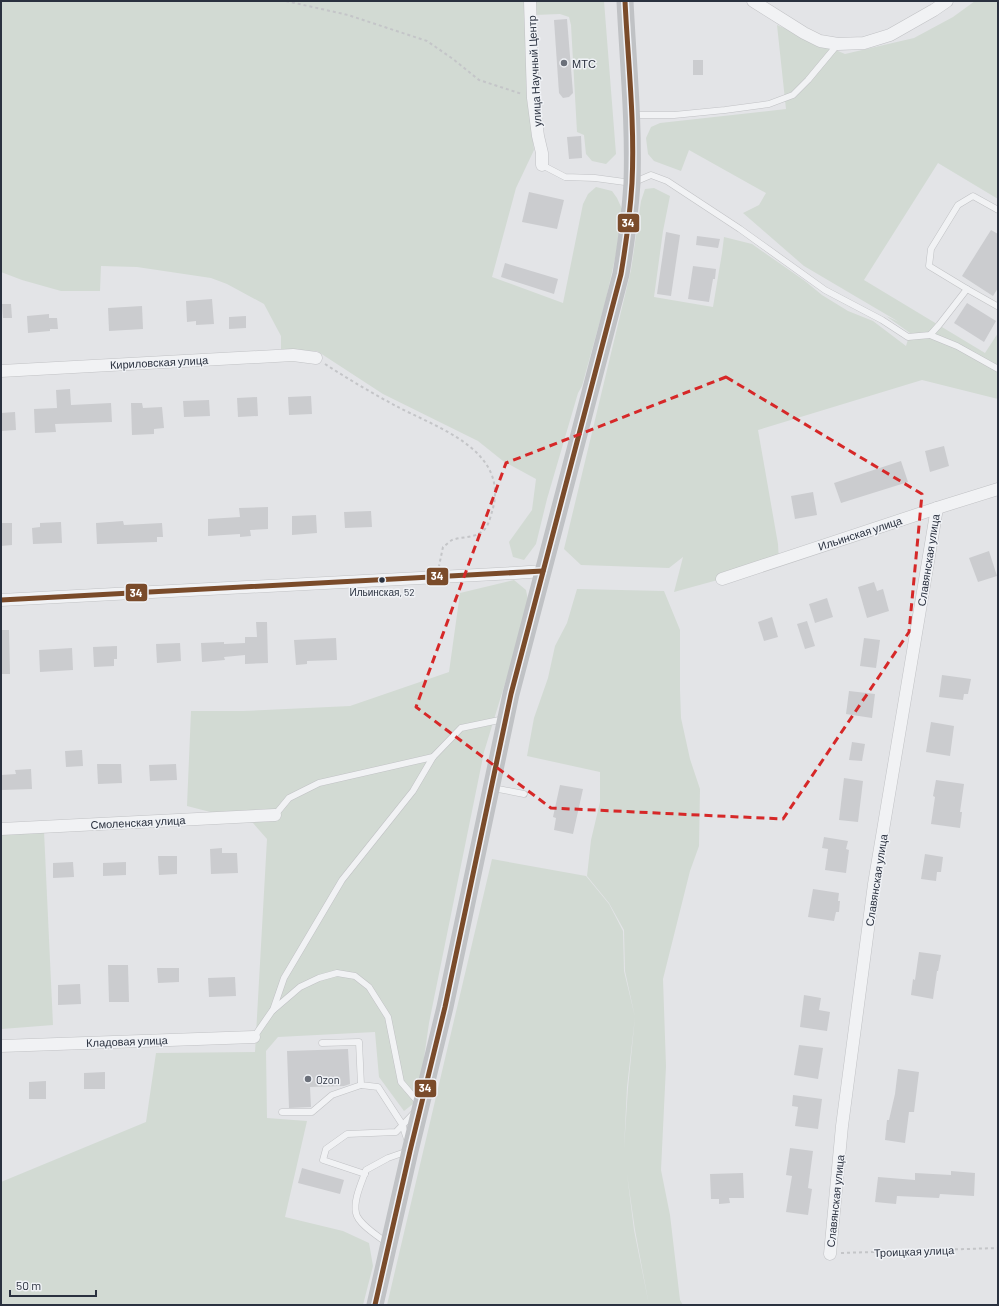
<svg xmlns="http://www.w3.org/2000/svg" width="999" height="1306" font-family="Barlow,sans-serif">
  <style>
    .green { fill: #d2dad3 }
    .building { fill: #cbcccf }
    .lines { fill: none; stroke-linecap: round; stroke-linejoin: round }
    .lane-casing { stroke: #c1c2c5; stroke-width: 7 }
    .street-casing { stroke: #c1c2c5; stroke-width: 13 }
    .path { stroke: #c4c5c8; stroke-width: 2; stroke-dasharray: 3 3; stroke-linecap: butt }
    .lane { stroke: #f1f2f4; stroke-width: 6 }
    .street { stroke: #f1f2f4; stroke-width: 12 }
    .secondary { stroke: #c0c2c5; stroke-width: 17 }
    .bus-1-casing { stroke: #f0f2f6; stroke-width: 8 }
    .bus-1 { stroke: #7a4b2a; stroke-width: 5 }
    .marked { fill: none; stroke: #d62828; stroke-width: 3; stroke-dasharray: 8 5; stroke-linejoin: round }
    .poi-dot { fill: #6b707a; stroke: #f0f2f6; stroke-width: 1.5 }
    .bus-dot { fill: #2a313f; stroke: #f0f2f6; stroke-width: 1.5 }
    .labels { text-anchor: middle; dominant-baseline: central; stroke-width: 3; stroke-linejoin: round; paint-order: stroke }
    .bus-label { font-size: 10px; fill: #2a313f; stroke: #f0f2f6 }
    .poi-label { font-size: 11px; fill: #2a313f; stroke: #f0f2f6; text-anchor: start }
    .street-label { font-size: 11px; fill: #2a313f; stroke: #f0f2f6 }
    .line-badge { stroke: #f0f2f6; stroke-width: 1.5 }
    .badge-label { font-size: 11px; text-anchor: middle; font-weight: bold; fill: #fff }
  </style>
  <rect width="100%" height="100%" fill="#e3e4e7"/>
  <g class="green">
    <path d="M1 1H604L616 154 606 164 592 161 586 154 584 135 577 132 571 25 569 17 560 14 534 15 528 100 534 150 516 188 492 277 563 303 583 204 588 194 596 187 612 191 617 198 622 209 616 254 606 299 582 386 578 393 547 499 536 544 524 560 513 557 509 542 532 510 536 479 503 461 478 441 383 394 317 351 281 350V336L264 304 227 284 211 278 137 267 101 266 100 291H61L22 280 1 272Z"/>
    <path d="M975 1H998V199L938 163 864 280 985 353 998 333V399L922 380 758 430 778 544 779 563 674 592 683 557 669 568 581 565 564 549 631 270 641 201 645 189 654 188 670 196 663 231 654 297 713 307 722 253 724 237 752 244 805 281 822 295 848 311 873 321 906 346 910 333 886 316 899 322 804 266 743 213 759 205 766 193 689 150 681 171 654 161 648 154 646 138 651 127 660 123 786 109 777 25 845 54 914 38 953 17Z"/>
    <path d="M514 580 526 590 529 605 484 752 429 1023 418 1100 404 1111 379 1077 375 1032 278 1037 266 1051 267 1118 307 1121 285 1217 343 1231 369 1243 373 1266 363 1305H1V1182L146 1122 156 1053 255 1052 267 839 253 823 187 806 191 711H243L350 706 449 672 460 593Z"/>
    <path d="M577 589 664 591 680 630V690L681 718 690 759 700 789 699 846 690 871 663 979 666 1066 661 1170 670 1215 680 1300 683 1305H649L635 1230 627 1174 634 1230 649 1305H387L492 859 586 876 609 904 623 931 624 971 635 1017 627 1087 624 1149 628 1088 635 1017 625 971 624 930 609 903 587 876 591 840 600 802V772L527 756 534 718 548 678 555 646 567 623Z"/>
    <path d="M44 831 53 1025 2 1029 1 833Z"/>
  </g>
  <g class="building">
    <path d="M567 19 573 93 569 97 563 98 559 93 554 20Z"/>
    <rect x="693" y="60" width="10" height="15"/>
    <path d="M581 136 582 158 569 159 567 137Z"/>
    <path d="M529 192 564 200 557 229 522 222Z"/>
    <path d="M991 230 998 234V288L993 296 962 276Z"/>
    <path d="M666 232 680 235 671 296 657 294Z"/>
    <path d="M697 236 720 239 718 248 696 245Z"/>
    <path d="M505 263 558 279 554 294 501 277Z"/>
    <path d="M693 266 716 269 715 279H713L709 302 688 299Z"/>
    <path d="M212 299 214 324 196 325V321L187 322 186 301Z"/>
    <path d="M967 303 996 321 984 342 954 323Z"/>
    <path d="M2 304H11L12 318H3Z"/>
    <path d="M142 306 143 329 109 331 108 308Z"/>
    <path d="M49 314V318H57L58 329H50V331L28 333 27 316Z"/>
    <path d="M246 316V328L229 329V317Z"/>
    <path d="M70 389 71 405 111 403 112 422 55 424 56 432 35 433 34 409 57 408 56 390Z"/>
    <path d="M311 396 312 414 289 415 288 397Z"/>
    <path d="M257 397 258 416 238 417 237 398Z"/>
    <path d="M209 400 210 416 184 417 183 401Z"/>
    <path d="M131 403H142L143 408 162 407 164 428 154 429V434L132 435Z"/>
    <path d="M15 412 16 430 1 431V413Z"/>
    <path d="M944 446 949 466 930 472 925 451Z"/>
    <path d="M901 461 908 482 841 503 834 483Z"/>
    <path d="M813 492 817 515 795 519 791 496Z"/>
    <path d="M268 507V529L250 530 251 536 240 537V534L208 536V519L240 517 239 508Z"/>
    <path d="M371 511 372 527 345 528 344 512Z"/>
    <path d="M316 515 317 533 292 535V516Z"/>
    <path d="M123 521 124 525 162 523 163 537H157V542L97 544 96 523Z"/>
    <path d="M61 522 62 543 33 544 32 528 40 527V523Z"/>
    <path d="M1 523H12V545L1 546Z"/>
    <path d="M989 551 997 576 978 582 969 558Z"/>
    <path d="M874 582 877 591 883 589 889 611 867 618 858 587Z"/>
    <path d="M827 598 833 617 815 623 809 604Z"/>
    <path d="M772 617 778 637 764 641 758 622Z"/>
    <path d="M807 621 815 646 805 649 797 624Z"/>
    <path d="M256 622H267L268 663 245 664V655L224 657 225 660 202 662 201 643 224 642V644L245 643V637H257Z"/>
    <path d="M1 630H9L10 674H1Z"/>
    <path d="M336 638 337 660 307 661V664L296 665 294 640Z"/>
    <path d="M864 638 880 640 876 668 860 666Z"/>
    <path d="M180 643 181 661 157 663 156 644Z"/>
    <path d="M117 646V659H114V666L94 667 93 647Z"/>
    <path d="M72 648 73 670 40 672 39 650Z"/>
    <path d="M942 675 971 679 968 694H964L963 700 939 697Z"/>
    <path d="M849 691 875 694 872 718 846 714Z"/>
    <path d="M931 722 954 726 950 756 926 752Z"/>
    <path d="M852 742 865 744 862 761 849 760Z"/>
    <path d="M82 750 83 766 66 767 65 751Z"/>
    <path d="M97 764H121L122 783 98 784Z"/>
    <path d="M176 764 177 780 150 781 149 765Z"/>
    <path d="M31 769 32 789 1 790V775L16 774 15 770Z"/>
    <path d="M844 778 863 781 858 822 839 820Z"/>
    <path d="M936 780 964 784 960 812H962L960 828 931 824 935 797 933 796Z"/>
    <path d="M560 785 583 789 573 834 554 830 556 818 553 817Z"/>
    <path d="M824 837 848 841 846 849 849 850 846 873 825 870 828 849 822 848Z"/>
    <path d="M222 848V853H237L238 873 211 874 210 849Z"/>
    <path d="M925 854 943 857 941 872H937L936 881 921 879Z"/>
    <path d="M158 856H177V874L159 875Z"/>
    <path d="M73 862 74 877 53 878V863Z"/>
    <path d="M126 862V875L103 876V863Z"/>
    <path d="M813 889 839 893 838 901H840L839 912H836L834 921 808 917Z"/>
    <path d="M919 952 941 955 938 971H937L933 999 911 995 913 979 915 980Z"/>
    <path d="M108 965H128L129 1002H109Z"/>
    <path d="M157 968H179V982L158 983Z"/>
    <path d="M235 977 236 996 209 997 208 978Z"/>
    <path d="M80 984 81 1004 58 1005V985Z"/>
    <path d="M804 995 821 998 819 1010 830 1012 827 1031 800 1027Z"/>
    <path d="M799 1045 823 1048 818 1079 794 1075Z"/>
    <path d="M348 1049 350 1084 344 1086 310 1087 311 1107 289 1108 287 1051Z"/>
    <path d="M898 1069 919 1072 914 1112H909L905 1143 885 1140 887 1120H889L895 1094Z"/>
    <path d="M105 1072V1089H84V1073Z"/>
    <path d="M46 1081V1099H29V1082Z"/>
    <path d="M793 1095 822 1099 818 1129 795 1126 798 1107 792 1106Z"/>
    <path d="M790 1148 813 1151 808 1188 812 1189 808 1215 786 1212 792 1176 786 1175Z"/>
    <path d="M302 1168 344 1180 340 1194 298 1183Z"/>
    <path d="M951 1171 975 1173 974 1196 940 1194 939 1198 897 1196 896 1204 875 1202 878 1177 915 1180V1173L951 1175Z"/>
    <path d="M743 1173 744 1198H729L730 1203 719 1204V1199H711L710 1174Z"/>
  </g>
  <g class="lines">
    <g class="lane-casing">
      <g id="lane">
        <path d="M633 115H674L725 110 769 104 793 95 808 80 838 44"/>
        <path d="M542 165 565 177 595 178 632 183 651 175 667 181 740 229 825 290 882 320 908 337 930 335 939 325 967 289"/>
        <path d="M997 306 967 289 929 266 931 249 958 205 973 196 998 210"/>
        <path d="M930 335 957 346 998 369"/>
        <path d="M493 788 524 794"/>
        <path d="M275 815 289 798 319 783 433 757 461 728 504 719"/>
        <path d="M273 1010 284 978 342 880 413 791 433 757"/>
        <path d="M254 1037 272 1011 300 987 319 978 337 973 355 976 369 987 388 1017 401 1082 419 1103"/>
        <path d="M322 1043 359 1042 361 1085 378 1087 402 1124 408 1142"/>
        <path d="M282 1112H312L332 1095 361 1085"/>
        <path d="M365 1174 323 1160 326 1149 347 1134 396 1132 415 1112"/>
        <path d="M387 1243C378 1236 358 1224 356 1213 353 1200 362 1182 366 1170L388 1158 408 1151"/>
      </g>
    </g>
    <g class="street-casing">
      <g id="street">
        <path d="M530 1 533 98 538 136 542 153V165"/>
        <path d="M753 1 804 33 820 41 838 44 864 43 890 35 934 10 947 1"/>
        <path d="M1 371 293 355 316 358"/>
        <path d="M722 579 937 508 998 489"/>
        <path d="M1 600 515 573 543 571"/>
        <path d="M1 829 275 815"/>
        <path d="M1 1046 254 1037"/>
        <path d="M830 1254 842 1126 874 884 937 508"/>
      </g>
    </g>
    <g class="path">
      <path d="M286 1 348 15 427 41 453 59 479 80 522 94"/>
      <path d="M325 364C348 379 372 393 396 406 435 427 508 449 493 508 491 515 489 525 484 530 474 539 463 536 452 540 449 542 446 545 443 547L439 566"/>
      <path d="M841 1253 998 1248"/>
    </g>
    <use href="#lane" class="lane"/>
    <use href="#street" class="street"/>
    <path class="secondary" d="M375 1305 410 1151 445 1007 511 694 621 274C626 244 630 214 632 183 634 123 628 62 625 1"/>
    <g class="bus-1-casing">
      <g id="bus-1">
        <path d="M1 600 543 571"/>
        <path d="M375 1305 410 1151 445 1007 511 694 621 274C626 244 630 214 632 183 635 123 628 62 625 1"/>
      </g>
    </g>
    <use href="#bus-1" class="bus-1"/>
  </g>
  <path class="marked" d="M726 377 922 494 909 632 783 819 551 808 416 707 506 463Z"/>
  <g class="poi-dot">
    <circle cx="564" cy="63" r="4"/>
    <circle cx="308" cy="1079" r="4"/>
  </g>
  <circle class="bus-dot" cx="382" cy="580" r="3.5"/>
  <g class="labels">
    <g class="bus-label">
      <text x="382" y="592">Ильинская, 52</text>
    </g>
    <g class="poi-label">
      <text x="572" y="63">МТС</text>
      <text x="316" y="1079">Ozon</text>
    </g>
    <g class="street-label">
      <text transform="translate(534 71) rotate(-93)">улица Научный Центр</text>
      <text transform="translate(159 362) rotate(-3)">Кириловская улица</text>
      <text transform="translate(860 533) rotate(-18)">Ильинская улица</text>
      <text transform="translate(928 560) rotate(-81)">Славянская улица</text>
      <text transform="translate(138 822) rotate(-3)">Смоленская улица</text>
      <text transform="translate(876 880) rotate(-81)">Славянская улица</text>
      <text transform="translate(127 1041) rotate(-2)">Кладовая улица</text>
      <text transform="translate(835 1201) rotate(-84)">Славянская улица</text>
      <text transform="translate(914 1251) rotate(-2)">Троицкая улица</text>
    </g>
  </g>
  <g class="line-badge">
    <rect x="617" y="213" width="23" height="20" rx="4" fill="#7a4b2a"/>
    <rect x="426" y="567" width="23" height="19" rx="4" fill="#7a4b2a"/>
    <rect x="125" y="583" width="23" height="19" rx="4" fill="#7a4b2a"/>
    <rect x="414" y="1079" width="23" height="19" rx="4" fill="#7a4b2a"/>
  </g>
  <g class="badge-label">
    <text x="628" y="227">34</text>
    <text x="437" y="580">34</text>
    <text x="136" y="597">34</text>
    <text x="425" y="1092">34</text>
  </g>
  <rect width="999" height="1306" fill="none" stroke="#2a313f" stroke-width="4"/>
  <path d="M10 1290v6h86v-6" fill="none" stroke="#2a313f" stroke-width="2"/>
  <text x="16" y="1290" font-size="12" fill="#2a313f" stroke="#f0f2f6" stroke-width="3" paint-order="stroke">50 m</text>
</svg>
